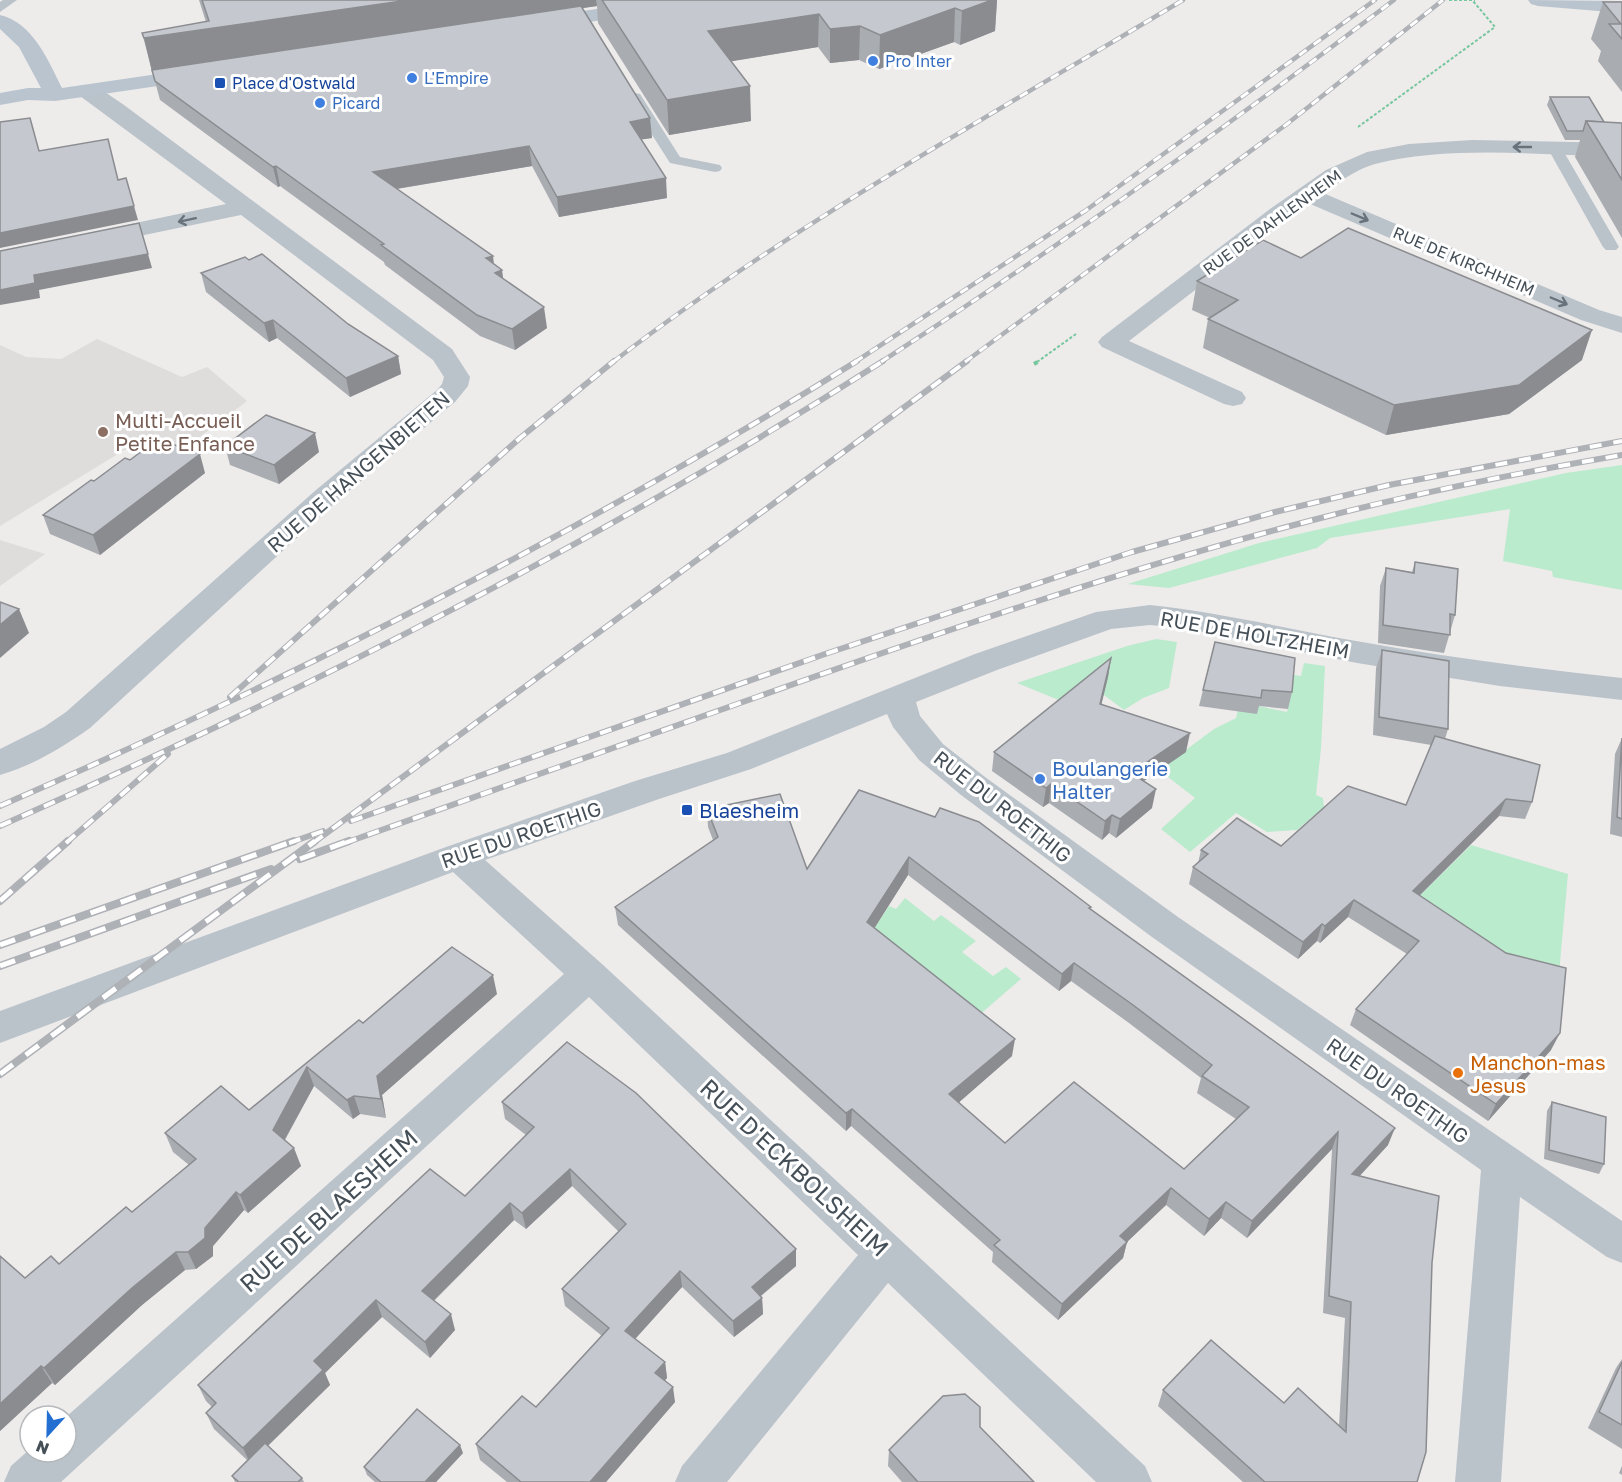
<svg xmlns="http://www.w3.org/2000/svg" width="1622" height="1482" font-family="'Golos Text',sans-serif">
  <style>
    .education { fill: #dfdcdc }
    .green { fill: #baebcd }
    .lines { fill: none; stroke-linecap: round; stroke-linejoin: round }
    .path-far1 { stroke: #75c79e; stroke-width: 2; stroke-dasharray: 3 2; stroke-linecap: butt }
    .path { stroke: #75c79e; stroke-width: 4; stroke-dasharray: 4 3; stroke-linecap: butt }
    .service { fill: #bac3ca; fill-rule: evenodd }
    .minor { fill: #bac3ca; fill-rule: evenodd }
    .secondary { fill: #b9c4cf; fill-rule: evenodd }
    .rail-far2-casing { stroke: #aeb1b6; stroke-width: 4.5 }
    .rail-far1-casing { stroke: #aeb1b6; stroke-width: 6 }
    .rail-casing { stroke: #aeb1b6; stroke-width: 8 }
    .rail-far2 { stroke: #fff; stroke-width: 3; stroke-dasharray: 9; stroke-linecap: butt }
    .rail-far1 { stroke: #fff; stroke-width: 4; stroke-dasharray: 12; stroke-linecap: butt }
    .rail { stroke: #fff; stroke-width: 5; stroke-dasharray: 16; stroke-linecap: butt }
    .wall { fill: #a9acb1; fill-rule: evenodd }
    .shaded-wall { fill: #8a8c90 }
    .building { fill: #c5c8ce; stroke: #8a8c90; stroke-width: 1.5; fill-rule: evenodd }
    .oneway { stroke: #68727a }
    .shop-dot { fill: #3f7fe0; stroke: #fff; stroke-width: 2 }
    .transit-dot { fill: #1a4fb4; stroke: #fff; stroke-width: 2 }
    .education-dot { fill: #8d6e63; stroke: #fff; stroke-width: 2 }
    .food-dot { fill: #e8710a; stroke: #fff; stroke-width: 2 }
    .labels { text-anchor: middle; dominant-baseline: central; stroke-width: 6; stroke-linejoin: round; paint-order: stroke }
    .far-shop-label { font-size: 16px; fill: #366cbe; stroke: #fff; text-anchor: start }
    .far-transit-label { font-size: 16px; fill: #164399; stroke: #fff; text-anchor: start }
    .far-street-label { font-size: 16px; fill: #454f57; stroke: #fff }
    .education-label { font-size: 20px; fill: #785e54; stroke: #fff; text-anchor: start }
    .street-label { font-size: 20px; fill: #454f57; stroke: #fff }
    .shop-label { font-size: 20px; fill: #366cbe; stroke: #fff; text-anchor: start }
    .transit-label { font-size: 20px; fill: #164399; stroke: #fff; text-anchor: start }
    .food-label { font-size: 20px; fill: #c56008; stroke: #fff; text-anchor: start }
    .near-street-label { font-size: 24px; fill: #454f57; stroke: #fff }
  </style>
  <rect width="100%" height="100%" fill="#eeebeb"/>
  <g class="education">
    <path d="M97 339 182 377 207 367 247 401 184 449 149 435 0 526V345L26 357 61 359Z"/>
    <path d="M0 540 45 554 0 586Z"/>
  </g>
  <g class="green">
    <path d="M1622 465V590L1553 577 1552 571 1503 561 1510 509 1330 538 1317 548 1169 588 1128 584 1259 543 1566 473Z"/>
    <path d="M1156 639 1177 642 1169 688 1143 698 1124 710 1096 689 1071 705 1017 683 1127 646Z"/>
    <path d="M1304 663 1325 666 1321 748 1316 795 1323 798 1324 807 1297 830 1267 832 1236 813 1190 852 1161 829 1195 798 1159 770 1214 729 1236 718 1238 710 1258 706 1287 712 1294 675 1301 676Z"/>
    <path d="M1471 845 1568 874 1558 985 1407 908Z"/>
    <path d="M905 898 934 921 941 915 976 941 962 952 993 976 1006 967 1021 979 970 1023 866 941 889 906 896 909Z"/>
  </g>
  <g class="lines">
    <g class="path-far1">
      <path d="M1449 0H1475"/>
      <path d="M1358 127 1495 27 1473 1"/>
      <path d="M1037 362 1076 334"/>
    </g>
    <path class="path" d="M1034 364 1039 361"/>
    <g class="service">
      <path d="M3 0H17L0 12V2Z"/>
      <path d="M635 93 640 94 680 157 720 165 722 168 720 171 715 172 670 163 628 97Z"/>
      <path d="M1554 143 1561 147 1619 247 1616 250H1606L1603 247 1547 147Z"/>
    </g>
    <g class="minor">
      <path d="M88 85 96 86 124 105 452 349 470 377 468 386 455 402 336 502 90 728C63 747 32 766 0 775V749L44 727 66 712 316 490 437 390 442 384 444 377 433 360 241 215 96 245 88 243 84 238 88 233 226 204 80 96 77 91 80 86Z"/>
      <path d="M1472 140 1622 143V157C1548 155 1446 145 1375 164 1357 169 1339 182 1323 193L1599 310 1622 317V333L1581 320 1308 203 1129 341 1242 392 1246 398 1242 404 1233 406 1224 404 1102 347 1098 342 1102 337 1270 209 1326 170 1367 152 1409 144Z"/>
      <path d="M1150 605C1219 612 1287 629 1356 641 1444 657 1533 668 1622 678V700L1500 686 1357 663 1189 629 1150 625 1111 629 997 670 916 702 920 716 943 744 985 777 1178 917 1622 1221V1263L1607 1257 1520 1197 1501 1482H1455L1481 1170 1152 937 961 795 919 760 893 727 887 714 751 769 659 799 485 860 602 964 1145 1466 1152 1482H1096L888 1283 727 1482H675L682 1466 858 1255 589 997 61 1482H4L11 1466 30 1449V1452H66V1417L564 974 453 872 0 1043V1011L446 847 635 781 727 753 975 654 1096 612Z"/>
    </g>
    <g class="secondary">
      <path d="M655 0H703L700 4 693 6 544 29 537 27 534 23 537 19 544 17Z"/>
      <path d="M1528 0 1622 1V13L1538 6 1531 4Z"/>
      <path d="M0 15C33 23 48 60 62 88L199 68 206 70 209 74 206 78 199 80 55 101 28 100 0 105V93L28 88H41L19 47 0 29Z"/>
    </g>
    <g class="rail-far2-casing">
      <g id="rail-far2">
        <path d="M613 362C791 225 990 116 1183 0"/>
        <path d="M855 362 1085 211 1375 0"/>
        <path d="M881 362C1057 248 1227 127 1394 0"/>
        <path d="M965 362 1287 124 1443 0"/>
      </g>
    </g>
    <g class="rail-far1-casing">
      <g id="rail-far1">
        <path d="M230 697 520 438 614 361"/>
        <path d="M0 806C296 677 583 532 857 361"/>
        <path d="M351 821 825 654 1132 552 1275 512 1389 485 1622 441"/>
        <path d="M0 826C305 691 602 541 883 361"/>
        <path d="M66 843 168 754"/>
        <path d="M289 843 323 831"/>
        <path d="M313 843 967 361"/>
        <path d="M345 843C482 794 619 746 757 697 940 632 1125 569 1313 520 1415 493 1518 473 1622 455"/>
      </g>
    </g>
    <g class="rail-casing">
      <g id="rail">
        <path d="M300 859 349 841"/>
        <path d="M0 901 68 841"/>
        <path d="M0 945 294 841"/>
        <path d="M0 966 271 869"/>
        <path d="M0 1074 315 841"/>
      </g>
    </g>
    <use href="#rail-far2" class="rail-far2"/>
    <use href="#rail-far1" class="rail-far1"/>
    <use href="#rail" class="rail"/>
  </g>
  <g class="wall">
    <path d="M199 0H997L995 31 960 45 954 42 879 69 859 60 830 63 818 47 731 61 751 121 669 135 598 23 597 6 582 8 652 138 641 139 667 198 559 217 532 166 397 189 494 264 503 279 547 328 515 350 480 336 385 265 384 262 280 186 278 187 160 100 142 33 206 22Z"/>
    <path d="M1603 2H1622V92L1598 61 1601 51 1591 39Z"/>
    <path d="M1550 97 1604 122 1622 123V238L1575 157 1580 140H1565L1547 105Z"/>
    <path d="M1301 258 1582 360 1509 414 1386 435 1203 348 1208 319 1210 318 1192 310 1197 281Z"/>
    <path d="M201 273 348 324 398 356 401 374 350 397 277 338 269 342 206 292Z"/>
    <path d="M225 446 319 452 279 484 230 465Z"/>
    <path d="M130 460 205 473 100 555 50 534 43 515 94 481Z"/>
    <path d="M1415 562 1455 615 1444 653 1378 643 1380 586 1386 568 1412 572Z"/>
    <path d="M1215 642 1292 692 1288 709 1259 706 1257 714 1199 706Z"/>
    <path d="M1382 650 1448 729 1445 739 1532 802 1525 819 1499 816 1420 895 1551 1050 1488 1121 1350 1025 1356 1009 1407 954 1348 917 1320 943 1317 941 1298 959 1189 884 1193 867 1198 863 1201 850 1281 846 1406 805 1431 745 1373 735 1376 668Z"/>
    <path d="M1111 658 1108 677 1101 705 1186 752 1143 781 1152 808 1116 838 1109 833 1102 840 1049 803 1043 807 992 771 994 752Z"/>
    <path d="M1622 738V837L1610 834 1615 754Z"/>
    <path d="M859 790 1091 909 1388 1145 1359 1176 1432 1263 1417 1482H1243L1158 1406 1163 1390 1284 1403 1339 1426 1345 1318 1323 1313 1332 1149 1247 1238 1221 1218 1204 1236 1166 1205 1127 1242 1123 1258 1058 1320 992 1262 993 1252 851 1126 846 1131 618 925 615 907 713 840 708 827 707 809 807 869ZM908 875 1059 991 1071 981 1129 1023 1201 1078 1197 1093 1236 1119 1184 1169 1005 1143 959 1102 1012 1056 874 928Z"/>
    <path d="M497 994 382 1095 386 1118 360 1114 353 1119 314 1086 285 1140 301 1166 248 1213 244 1210 213 1246V1256L196 1269 185 1270 142 1305 55 1385 52 1383 0 1431 25 1278 59 1264 132 1212 189 1165 173 1152 165 1133 249 1110 363 1023Z"/>
    <path d="M502 1102 796 1266 761 1296 762 1298 763 1314 734 1337 682 1287 635 1338 665 1362 667 1378 665 1380 675 1402 606 1482H507L480 1460 476 1444 536 1407 602 1336 565 1306 562 1289 619 1232 572 1186 526 1229 514 1220 434 1301 455 1330 430 1358 382 1317 325 1373 330 1385 268 1446 302 1478 304 1482H235L232 1476 247 1460 214 1429 206 1413 212 1407 206 1401 198 1385 465 1196 526 1135 505 1119Z"/>
    <path d="M1552 1102 1604 1164 1599 1174 1544 1159 1547 1111Z"/>
    <path d="M1622 1359V1449L1588 1428 1616 1368Z"/>
    <path d="M980 1427 1034 1482H902L888 1466 889 1450Z"/>
    <path d="M463 1453 436 1482H375L367 1475 364 1467Z"/>
    <path d="M1622 1466V1475L1619 1473Z"/>
  </g>
  <g class="shaded-wall">
    <path d="M409 0H596L597 6 152 72 144 38Z"/>
    <path d="M992 0H997L995 31 960 45 962 11Z"/>
    <path d="M955 8 954 42 879 69 880 35Z"/>
    <path d="M819 14 818 47 709 65 708 31Z"/>
    <path d="M860 26 859 60 830 63V29Z"/>
    <path d="M750 86 751 121 669 135 667 100Z"/>
    <path d="M650 118 652 138 631 141 630 122Z"/>
    <path d="M529 146 532 166 377 192 373 172Z"/>
    <path d="M276 166 280 186 278 187 273 167Z"/>
    <path d="M666 178 667 198 559 217 557 197Z"/>
    <path d="M134 206 138 220 0 248V233Z"/>
    <path d="M148 254 152 268 39 290 40 298 0 305V290L34 275Z"/>
    <path d="M493 256 495 273 502 270 505 291 486 258Z"/>
    <path d="M544 307 547 328 515 350 512 329Z"/>
    <path d="M273 320 277 338 269 342 264 323Z"/>
    <path d="M1592 330 1582 360 1509 414 1386 435 1394 405Z"/>
    <path d="M398 356 401 374 350 397 346 378Z"/>
    <path d="M315 433 319 452 279 484 274 465Z"/>
    <path d="M200 454 205 473 100 555 93 535Z"/>
    <path d="M19 609 29 633 0 658V625Z"/>
    <path d="M1111 658 1108 677 1097 723 1100 704Z"/>
    <path d="M1190 733 1186 752 1128 792 1131 773Z"/>
    <path d="M1051 784 1049 803 1043 807 1046 788Z"/>
    <path d="M1156 789 1152 808 1116 838 1120 819Z"/>
    <path d="M1506 799 1499 816 1407 908 1413 891Z"/>
    <path d="M1112 815 1109 833 1102 840 1105 821Z"/>
    <path d="M909 857 908 875 867 940V922Z"/>
    <path d="M1354 900 1348 917 1320 943 1325 926Z"/>
    <path d="M1322 924 1317 941 1298 959 1303 942Z"/>
    <path d="M1074 963 1071 981 1059 991 1062 974Z"/>
    <path d="M493 975 497 994 382 1095 386 1118 381 1099 377 1076Z"/>
    <path d="M1560 1033 1551 1050 1488 1121 1496 1104Z"/>
    <path d="M1015 1039 1012 1056 948 1112 949 1094Z"/>
    <path d="M307 1067 314 1086 280 1148 273 1130Z"/>
    <path d="M354 1096 360 1114 353 1119 347 1100Z"/>
    <path d="M852 1109 851 1126 846 1131V1113Z"/>
    <path d="M1395 1128 1388 1145 1346 1191 1352 1174Z"/>
    <path d="M1338 1132 1332 1149 1247 1238 1252 1221Z"/>
    <path d="M294 1148 301 1166 248 1213 240 1195Z"/>
    <path d="M570 1169 572 1186 526 1229 522 1213Z"/>
    <path d="M1171 1188 1166 1205 1127 1242 1123 1258 1058 1320 1062 1304 1120 1236Z"/>
    <path d="M236 1192 244 1210 213 1246V1256L196 1269 188 1252 205 1228Z"/>
    <path d="M1226 1202 1221 1218 1204 1236 1209 1219Z"/>
    <path d="M510 1203 514 1220 427 1307 422 1291Z"/>
    <path d="M796 1249V1266L752 1303V1287Z"/>
    <path d="M176 1252 185 1270 142 1305 55 1385 44 1368 132 1288Z"/>
    <path d="M680 1271 682 1287 628 1347 625 1331Z"/>
    <path d="M762 1298 763 1314 734 1337 733 1321Z"/>
    <path d="M376 1300 382 1317 325 1373 330 1385 250 1463 243 1448 314 1361Z"/>
    <path d="M451 1314 455 1330 430 1358 425 1342Z"/>
    <path d="M665 1362 667 1378 657 1389 655 1373Z"/>
    <path d="M41 1366 52 1383 0 1431V1404Z"/>
    <path d="M673 1387 675 1402 606 1482H590Z"/>
    <path d="M460 1445 463 1453 436 1482H425Z"/>
  </g>
  <g class="building">
    <path d="M202 0H409L144 38 142 33 209 21Z"/>
    <path d="M602 0H992L962 11 955 8 880 35 860 26 830 29 819 14 708 31 750 86 667 100Z"/>
    <path d="M1603 2H1622V39L1609 24H1621Z"/>
    <path d="M581 6 650 118 630 122 666 178 557 197 529 146 373 172 493 256 486 258 502 270 495 273 544 307 512 329 477 315 381 245 384 244 276 166 273 167 155 81 152 70Z"/>
    <path d="M1550 97H1589L1604 122 1586 121 1583 131H1567Z"/>
    <path d="M30 118 39 151 108 139 118 180 126 178 134 206 0 233V122Z"/>
    <path d="M1586 121 1622 123V180Z"/>
    <path d="M139 223 148 254 34 275 35 283 0 290V251Z"/>
    <path d="M1348 228 1592 330 1519 385 1394 405 1208 319 1238 300 1197 281 1263 240 1301 258Z"/>
    <path d="M262 254 348 324 398 356 346 378 273 320 264 323 201 273 245 257 249 260Z"/>
    <path d="M266 415 315 433 274 465 225 446Z"/>
    <path d="M158 439 200 454 93 535 43 515 91 480 94 481 125 458 130 460Z"/>
    <path d="M1415 562 1458 569 1455 615 1450 614V635L1383 625 1386 568 1414 573Z"/>
    <path d="M0 602 19 609 0 625Z"/>
    <path d="M1215 642 1295 658 1292 692 1262 690 1261 698 1203 690Z"/>
    <path d="M1382 650 1449 661 1448 729 1379 717Z"/>
    <path d="M1111 658 1100 704 1190 733 1131 773 1156 789 1120 819 1112 815 1105 821 1051 784 1046 788 994 752Z"/>
    <path d="M1435 736 1540 765 1532 802 1506 799 1413 891 1506 953 1566 968 1560 1033 1496 1104 1356 1009 1419 941 1354 900 1325 926 1322 924 1303 942 1193 867 1208 854 1201 850 1237 818 1281 846 1348 786 1406 805Z"/>
    <path d="M1622 738V819L1617 817Z"/>
    <path d="M859 790 935 817 940 808 979 822 1091 907 1089 908 1395 1128 1352 1174 1439 1196 1432 1263 1426 1452 1417 1482H1265L1163 1390 1211 1340 1284 1403 1298 1388 1346 1432 1351 1302 1329 1296 1338 1132 1252 1221 1226 1202 1209 1219 1171 1188 1120 1236 1127 1242 1062 1304 994 1245 1000 1240 852 1109 846 1113 615 907 718 837 707 809 780 794 807 869ZM909 857 1062 974 1074 963 1133 1005 1212 1065 1202 1076 1249 1107 1184 1169 1074 1082 1005 1143 949 1094 1015 1039 867 922Z"/>
    <path d="M452 947 493 975 377 1076 381 1099 354 1096 347 1100 307 1067 273 1130 294 1148 240 1195 236 1192 205 1228V1238L188 1252H176L132 1288 44 1368 41 1366 0 1404V1256L25 1278 51 1256 59 1264 126 1207 132 1212 196 1159 165 1133 221 1086 249 1110 359 1020 363 1023Z"/>
    <path d="M567 1042 636 1093 796 1249 752 1287 762 1298 733 1321 680 1271 625 1331 665 1362 655 1373 673 1387 590 1482H521L476 1444 522 1396 536 1407 609 1328 562 1289 626 1224 570 1169 522 1213 510 1203 422 1291 451 1314 425 1342 376 1300 314 1361 323 1370 243 1448 206 1413 216 1403 198 1385 430 1169 465 1196 534 1127 502 1102Z"/>
    <path d="M1552 1102 1606 1117 1604 1164 1549 1150Z"/>
    <path d="M1622 1362V1425L1599 1412Z"/>
    <path d="M965 1394 980 1407V1427L1034 1482H918L889 1450 943 1396Z"/>
    <path d="M417 1409 460 1445 425 1482H381L364 1467Z"/>
    <path d="M265 1443 302 1478 298 1482H239L232 1476Z"/>
  </g>
  <defs><path id="oneway-shaft" d="M-6 0H5M1.5-3L5.5 0L1.5 3" fill="none" stroke-width="1.6" stroke-linecap="round" stroke-linejoin="round" transform="scale(1.5)"/></defs>
  <g class="oneway">
    <use href="#oneway-shaft" transform="translate(1522 147) rotate(180)"/>
    <use href="#oneway-shaft" transform="translate(1360 217) rotate(23)"/>
    <use href="#oneway-shaft" transform="translate(187 220) rotate(168)"/>
    <use href="#oneway-shaft" transform="translate(1559 301) rotate(23)"/>
  </g>
  <g class="shop-dot">
    <circle cx="873" cy="61" r="6"/>
    <circle cx="412" cy="78" r="6"/>
    <circle cx="320" cy="103" r="6"/>
    <circle cx="1040" cy="779" r="6"/>
  </g>
  <g class="transit-dot">
    <rect x="214" y="77" width="12" height="12" rx="3"/>
    <rect x="681" y="804" width="12" height="12" rx="3"/>
  </g>
  <circle class="education-dot" cx="103" cy="432" r="6"/>
  <circle class="food-dot" cx="1458" cy="1073" r="6"/>
  <g class="labels">
    <g class="far-shop-label">
      <text x="885" y="61">Pro Inter</text>
      <text x="424" y="78">L'Empire</text>
      <text x="332" y="103">Picard</text>
    </g>
    <g class="far-transit-label">
      <text x="232" y="83">Place d'Ostwald</text>
    </g>
    <g class="far-street-label">
      <text transform="translate(1272 222) rotate(-36)">RUE DE DAHLENHEIM</text>
      <text transform="translate(1464 261) rotate(23)">RUE DE KIRCHHEIM</text>
    </g>
    <g class="education-label">
      <text x="115" y="420">Multi-Accueil<tspan x="115" dy="23">Petite Enfance</tspan></text>
    </g>
    <g class="street-label">
      <text transform="translate(358 471) rotate(-41)">RUE DE HANGENBIETEN</text>
      <text transform="translate(1255 634) rotate(10)">RUE DE HOLTZHEIM</text>
      <text transform="translate(1003 806) rotate(38)">RUE DU ROETHIG</text>
      <text transform="translate(521 834) rotate(-19)">RUE DU ROETHIG</text>
      <text transform="translate(1398 1090) rotate(35)">RUE DU ROETHIG</text>
    </g>
    <g class="shop-label">
      <text x="1052" y="768">Boulangerie<tspan x="1052" dy="23">Halter</tspan></text>
    </g>
    <g class="transit-label">
      <text x="699" y="810">Blaesheim</text>
    </g>
    <g class="food-label">
      <text x="1470" y="1062">Manchon-mas<tspan x="1470" dy="23">Jesus</tspan></text>
    </g>
    <g class="near-street-label">
      <text transform="translate(795 1167) rotate(43)">RUE D'ECKBOLSHEIM</text>
      <text transform="translate(328 1210) rotate(-42)">RUE DE BLAESHEIM</text>
    </g>
  </g>
  <g transform="translate(48 1434) rotate(202)"><circle r="28" fill="#ffffff" stroke="#b5b9bc" stroke-width="1.5"/>
  <path d="M0-4.5L10 22L0 15L-10 22Z" fill="#226fd1"/>
  <text y="-9" font-size="16" font-weight="bold" text-anchor="middle" fill="#454f57">N</text>
  </g>
</svg>
